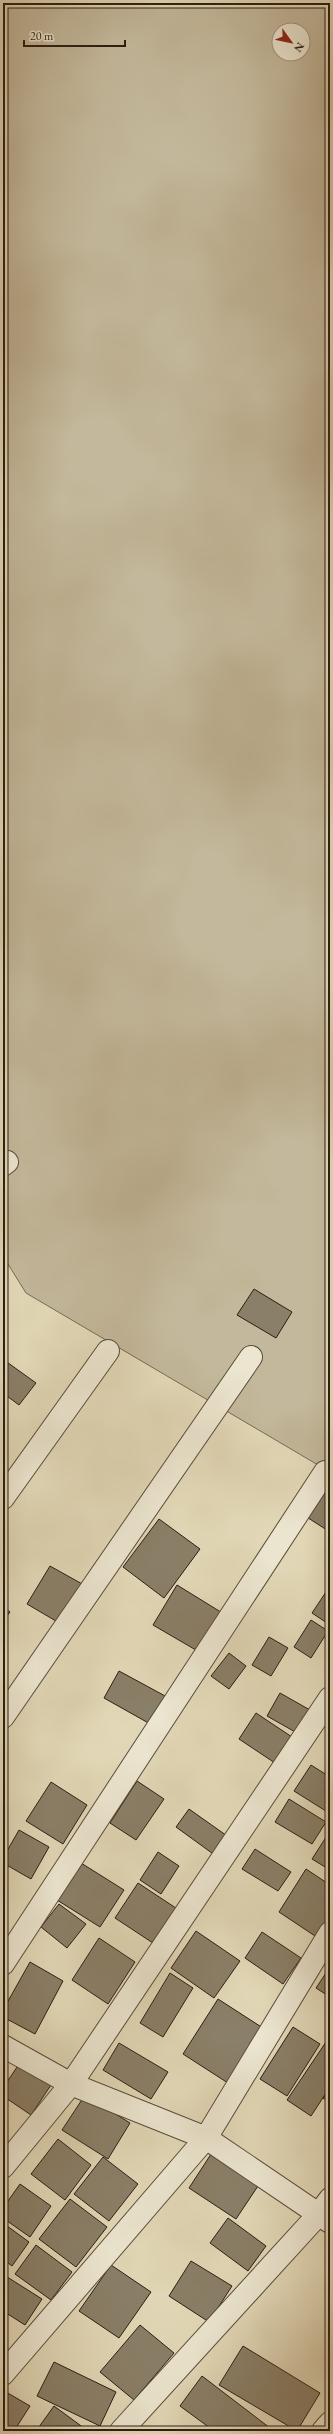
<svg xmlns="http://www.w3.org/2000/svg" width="333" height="2434" font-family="'EB Garamond',serif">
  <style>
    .green { fill: #c3b89b; stroke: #776b57; fill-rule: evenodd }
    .building { fill: #8a7f68; stroke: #2b1e13 }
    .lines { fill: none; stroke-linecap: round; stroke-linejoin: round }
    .minor-casing { stroke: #594c3c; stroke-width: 24 }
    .minor { stroke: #ece6d0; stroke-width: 22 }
  </style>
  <rect width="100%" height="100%" fill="#e2d8b7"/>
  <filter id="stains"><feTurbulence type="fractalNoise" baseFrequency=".005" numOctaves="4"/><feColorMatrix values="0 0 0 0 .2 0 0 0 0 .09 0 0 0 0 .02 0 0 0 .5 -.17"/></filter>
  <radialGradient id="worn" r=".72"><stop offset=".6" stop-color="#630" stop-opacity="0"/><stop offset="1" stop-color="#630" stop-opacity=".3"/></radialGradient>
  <path class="green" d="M3 3H330V1472L26 1293 3 1256ZM279 30H303V54H279Z"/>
  <g class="building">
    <path d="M254 1289 292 1312 276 1338 237 1315Z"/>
    <path d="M4 1360 36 1383 19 1405 3 1393Z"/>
    <path d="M319 1486 330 1493V1532L302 1514Z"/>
    <path d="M159 1519 200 1549 164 1598 123 1567Z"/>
    <path d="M50 1566 84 1585 61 1624 27 1604Z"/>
    <path d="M177 1585 224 1614 201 1653 153 1625Z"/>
    <path d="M330 1586V1625L312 1613Z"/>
    <path d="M3 1607 10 1612 3 1621Z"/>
    <path d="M311 1620 328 1631 311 1658 294 1647Z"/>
    <path d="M269 1637 288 1648 271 1676 252 1665Z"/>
    <path d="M229 1653 246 1666 229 1689 211 1676Z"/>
    <path d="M119 1671 167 1697 152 1725 104 1698Z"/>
    <path d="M280 1693 310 1710 297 1733 267 1716Z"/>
    <path d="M256 1713 295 1739 278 1765 239 1739Z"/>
    <path d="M311 1765 330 1777 329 1813 294 1791Z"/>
    <path d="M137 1781 164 1799 136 1840 110 1823Z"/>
    <path d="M51 1782 87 1805 63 1844 26 1821Z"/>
    <path d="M289 1799 326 1822 312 1844 275 1822Z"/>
    <path d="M189 1809 230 1838 216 1856 176 1827Z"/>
    <path d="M19 1830 49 1847 31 1879 3 1863V1858Z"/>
    <path d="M330 1831V1870L312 1859Z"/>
    <path d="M255 1849 291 1872 278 1891 242 1869Z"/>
    <path d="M158 1852 179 1866 161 1894 140 1880Z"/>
    <path d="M81 1863 124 1890 100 1927 57 1900Z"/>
    <path d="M306 1869 330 1885V1921L318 1938 279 1912Z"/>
    <path d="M138 1883 182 1912 159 1947 115 1918Z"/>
    <path d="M59 1904 86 1924 67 1948 41 1927Z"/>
    <path d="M196 1931 240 1961 214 1998 171 1968Z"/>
    <path d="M262 1932 301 1958 283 1984 245 1958Z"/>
    <path d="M99 1938 135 1962 108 2004 72 1980Z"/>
    <path d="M30 1962 63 1981 35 2034 3 2017V2010Z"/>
    <path d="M330 1967V1997L316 1988Z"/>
    <path d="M170 1973 193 1988 163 2037 140 2023Z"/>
    <path d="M218 1999 266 2030 231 2085 183 2054Z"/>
    <path d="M293 2027 320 2044 287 2096 260 2079Z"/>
    <path d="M326 2042 330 2045V2087L311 2116 287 2100Z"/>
    <path d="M119 2043 168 2072 151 2099 103 2070Z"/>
    <path d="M23 2058 55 2079 31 2115 3 2096V2088Z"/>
    <path d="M330 2089V2103L323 2098Z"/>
    <path d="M85 2095 130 2123 108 2159 62 2130Z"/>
    <path d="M58 2139 91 2165 65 2200 31 2174Z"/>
    <path d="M215 2148 262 2180 236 2219 189 2188Z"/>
    <path d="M103 2157 138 2184 109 2221 74 2194Z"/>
    <path d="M20 2184 51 2206 30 2237 3 2218V2208Z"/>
    <path d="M70 2199 107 2227 76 2267 39 2239Z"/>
    <path d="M228 2218 266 2246 248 2271 210 2243Z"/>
    <path d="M3 2223 29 2242 12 2266 3 2259Z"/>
    <path d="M36 2245 72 2272 51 2300 15 2274Z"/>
    <path d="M191 2261 232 2286 209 2322 169 2296Z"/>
    <path d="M111 2265 151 2292 119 2338 79 2311Z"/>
    <path d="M4 2275 42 2299 25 2325 3 2311Z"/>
    <path d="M140 2325 174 2353 134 2400 100 2372Z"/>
    <path d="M243 2346 320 2393 297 2431 219 2385Z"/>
    <path d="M54 2362 116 2392 100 2426 37 2396Z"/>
    <path d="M202 2376 274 2431H214L180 2406Z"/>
    <path d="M6 2392 30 2406 14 2431H3V2397Z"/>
    <path d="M54 2406 88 2431H36Z"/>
  </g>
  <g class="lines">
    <g class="minor-casing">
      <g id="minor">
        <path d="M3 1165 7 1162"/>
        <path d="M3 1498 108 1351"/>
        <path d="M3 1717 251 1357"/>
        <path d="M3 1964 325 1472"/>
        <path d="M3 2046 71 2084 206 2138 330 2222"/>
        <path d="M3 2167 71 2084 330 1698"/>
        <path d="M3 2374 206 2138 330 1933"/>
        <path d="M121 2431 318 2215 330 2199"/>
        <path d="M323 2431 330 2423"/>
      </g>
    </g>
    <use href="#minor" class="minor"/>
  </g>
  <rect width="333" height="2434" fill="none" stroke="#e2d8b7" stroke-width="16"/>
  <rect x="4" y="4" width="325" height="2426" fill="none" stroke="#2b1e13" stroke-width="2"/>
  <rect x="8" y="8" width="317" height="2418" fill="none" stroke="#2b1e13"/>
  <g transform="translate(291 42) rotate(123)"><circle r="19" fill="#ece6d0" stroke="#9f9684"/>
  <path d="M0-3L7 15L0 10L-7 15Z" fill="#8f2418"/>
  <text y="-6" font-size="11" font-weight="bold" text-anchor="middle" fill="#2b1e13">N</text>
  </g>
  <path d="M24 40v6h101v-6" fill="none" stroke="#2b1e13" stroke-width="2"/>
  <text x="30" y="40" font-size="12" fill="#2b1e13" stroke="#ece6d0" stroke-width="3" paint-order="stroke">20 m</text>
  <rect width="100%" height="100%" filter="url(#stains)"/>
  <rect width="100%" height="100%" fill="url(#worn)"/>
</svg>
